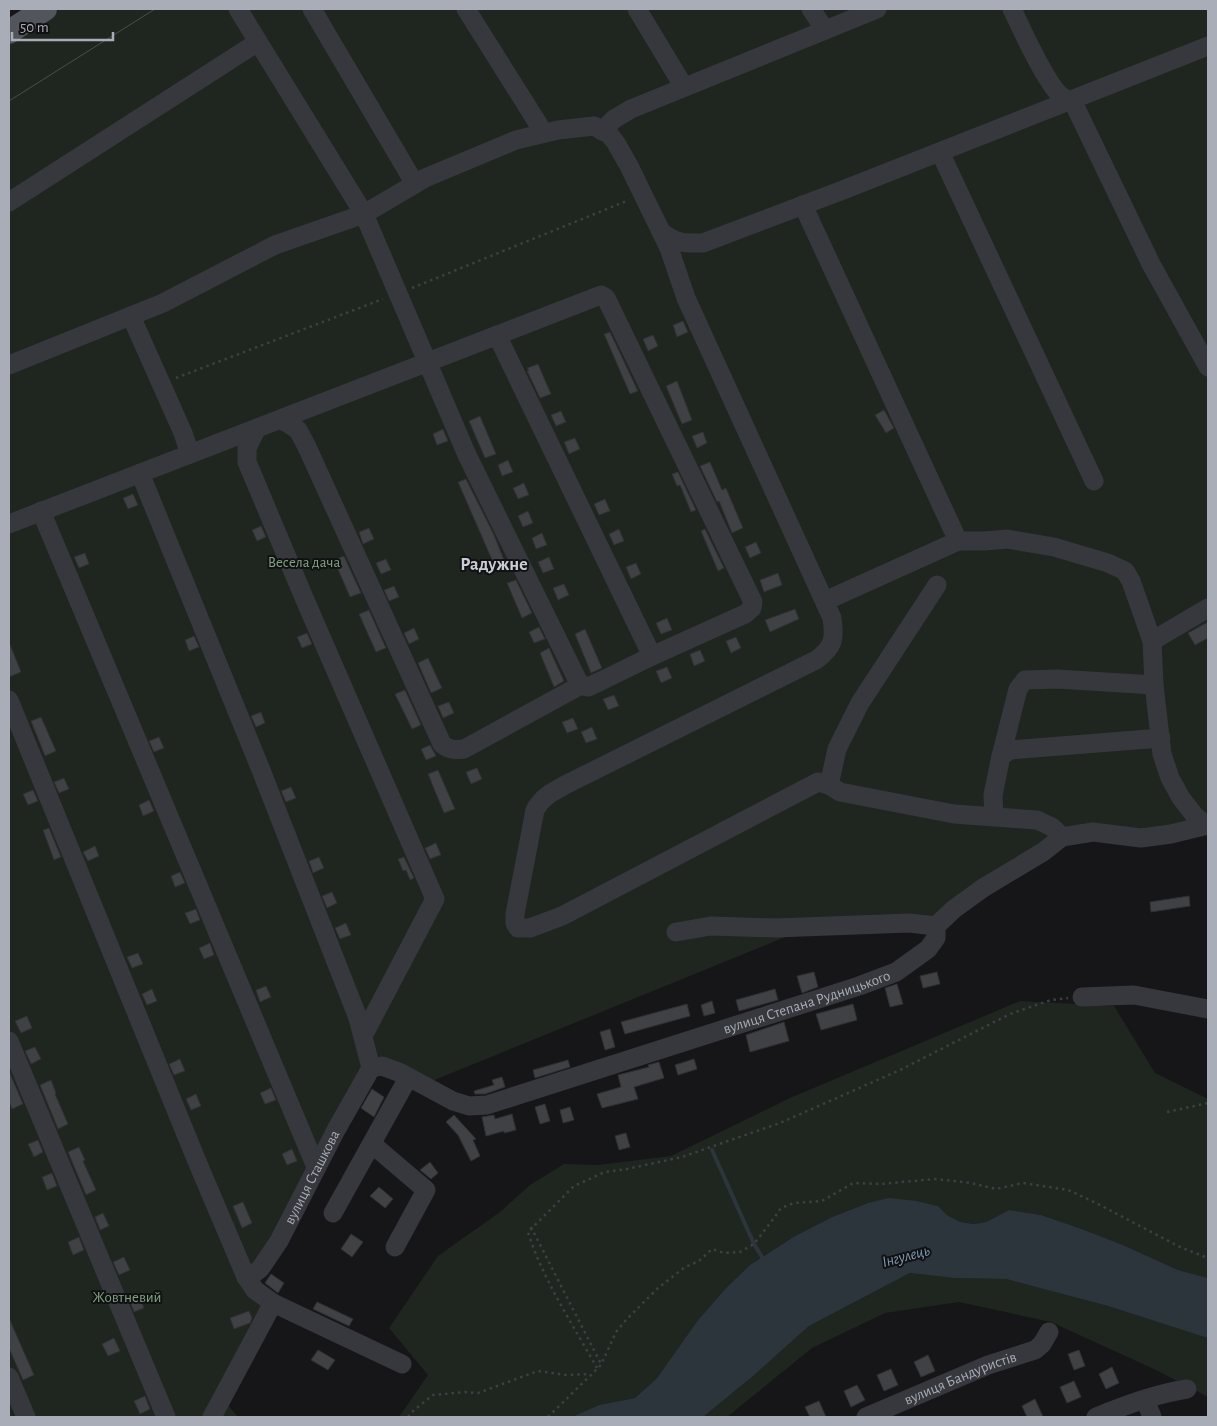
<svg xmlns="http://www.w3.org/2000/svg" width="1217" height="1426" font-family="'Alegreya Sans',sans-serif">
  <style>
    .green { fill: #1e261f }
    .water { fill: #2c353c }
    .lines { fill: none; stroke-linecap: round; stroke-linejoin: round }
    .stream { stroke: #2c353c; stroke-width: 4 }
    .building { fill: #404145; stroke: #303034 }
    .path { stroke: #3d3f44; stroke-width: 2.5; stroke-dasharray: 2.5 4; stroke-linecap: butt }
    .minor { stroke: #37383d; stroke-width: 19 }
    .major { stroke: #53555c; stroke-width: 24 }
    .tram { stroke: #4a4c52; stroke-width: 1 }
    .labels { text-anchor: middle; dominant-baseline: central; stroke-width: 4; stroke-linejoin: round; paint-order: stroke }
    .park-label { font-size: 15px; fill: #7fa381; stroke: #111113 }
    .street-label { font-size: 15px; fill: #a8adb8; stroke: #111113 }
    .water-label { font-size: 16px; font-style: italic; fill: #7f9bb3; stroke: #111113 }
    .quarter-label { font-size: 18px; font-weight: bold; fill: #c9ccd4; stroke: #111113 }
  </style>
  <rect width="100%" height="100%" fill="#161618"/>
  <g class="green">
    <path d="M60 9H1208V825L1074 835 936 926 810 927 422 1085 382 1066 252 1275 273 1303 228 1405 238 1417H9V42Z"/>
    <path d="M1020 1001 1114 1006 1155 1073 1208 1099V1278L1178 1270 1123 1245 1079 1228 1041 1215 1009 1210 986 1222 974 1224 960 1222 947 1215 938 1206 917 1201 868 1203 832 1217 795 1236 750 1265 726 1288 698 1320 657 1378 635 1398 599 1405 572 1417H399L428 1375 389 1328 438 1256 500 1212 530 1185 564 1164 598 1165 671 1156 790 1098Z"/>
    <path d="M910 1273 954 1278 1006 1279 1108 1306 1201 1335 1208 1338V1397L1156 1370 1051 1322 959 1302 885 1313 812 1348 727 1417H703L752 1377 809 1326Z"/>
  </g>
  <path class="water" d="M889 1198 917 1201 938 1206 947 1215 960 1222 974 1224 986 1222 1009 1210 1041 1215 1079 1228 1123 1245 1178 1270 1208 1278V1338L1108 1306 1006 1279 954 1278 910 1273 809 1326 752 1377 703 1417H572L599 1405 635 1398 657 1378 698 1320 726 1288 750 1265 795 1236 832 1217 868 1203Z"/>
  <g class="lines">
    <path class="stream" d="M712 1150 754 1244 762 1257"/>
  </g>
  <g class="building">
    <path d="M683 321 688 332 677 337 673 325Z"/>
    <path d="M610 332 638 391 630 394 604 334Z"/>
    <path d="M653 335 658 346 648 351 643 339Z"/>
    <path d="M538 364 551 394 540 398 527 371 529 370 527 368Z"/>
    <path d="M677 381 692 420 682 424 666 386Z"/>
    <path d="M884 410 894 428 886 433 875 415Z"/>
    <path d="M561 411 566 422 556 426 551 415Z"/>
    <path d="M480 416 496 454 485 458 469 421Z"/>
    <path d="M443 429 448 441 437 445 433 434Z"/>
    <path d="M703 432 707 443 697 448 692 436Z"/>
    <path d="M575 438 580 449 569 454 564 442Z"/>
    <path d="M508 460 513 472 502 476 498 465Z"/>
    <path d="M710 462 722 490 726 488 743 528 732 533 719 501 717 502 700 466Z"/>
    <path d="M678 472 696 510 691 512 680 485 677 486 672 474Z"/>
    <path d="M466 479 494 535 506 565 496 569 458 482Z"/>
    <path d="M524 483 529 495 518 499 513 488Z"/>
    <path d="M133 494 138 505 128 509 123 498Z"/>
    <path d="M605 499 610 511 599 515 594 504Z"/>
    <path d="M528 511 533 523 523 527 518 516Z"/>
    <path d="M261 526 266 537 257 541 252 530Z"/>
    <path d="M369 528 374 539 363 544 359 532Z"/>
    <path d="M619 529 624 541 614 545 609 534Z"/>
    <path d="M705 529 724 568 718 571 701 531Z"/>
    <path d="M542 533 547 545 536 549 532 538Z"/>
    <path d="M756 542 761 553 750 558 745 547Z"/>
    <path d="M85 553 89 564 79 568 74 557Z"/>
    <path d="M344 556 361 593 350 597 334 560Z"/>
    <path d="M549 557 554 569 543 573 538 562Z"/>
    <path d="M386 559 391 570 381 574 376 563Z"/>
    <path d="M636 563 641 574 631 579 626 567Z"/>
    <path d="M778 573 782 585 764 592 760 580Z"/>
    <path d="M516 580 532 613 522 618 507 583Z"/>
    <path d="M564 584 569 595 558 600 553 588Z"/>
    <path d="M394 586 399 597 389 601 384 590Z"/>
    <path d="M795 609 799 619 770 632 765 620Z"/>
    <path d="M369 610 386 648 376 652 359 614Z"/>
    <path d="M667 618 672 630 661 634 656 623Z"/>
    <path d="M1208 622V638L1195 645 1188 633Z"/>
    <path d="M539 627 545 639 534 643 529 632Z"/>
    <path d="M414 628 419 639 409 644 404 633Z"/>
    <path d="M585 629 602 668 591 673 575 634Z"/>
    <path d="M307 633 312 644 302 648 297 637Z"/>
    <path d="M194 636 199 647 189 651 185 640Z"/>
    <path d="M736 637 741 648 731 653 726 641Z"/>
    <path d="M9 642 21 672 9 677Z"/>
    <path d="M549 648 564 681 554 687 540 653Z"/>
    <path d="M700 650 705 661 694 666 690 654Z"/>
    <path d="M428 658 442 688 431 693 418 663Z"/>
    <path d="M667 667 672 678 661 683 656 671Z"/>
    <path d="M405 690 421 725 412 729 395 694Z"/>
    <path d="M614 695 619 706 608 710 603 699Z"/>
    <path d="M449 702 454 713 443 718 438 706Z"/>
    <path d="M261 712 265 723 256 727 251 716Z"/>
    <path d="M41 717 56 751 45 756 31 721Z"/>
    <path d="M573 718 578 729 567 733 562 722Z"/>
    <path d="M592 727 597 739 586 743 581 732Z"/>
    <path d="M159 737 164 748 154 752 149 741Z"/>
    <path d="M430 745 436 756 426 760 421 749Z"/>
    <path d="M477 768 482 779 471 784 466 772Z"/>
    <path d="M438 770 455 809 444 813 428 774Z"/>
    <path d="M64 778 69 789 59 793 54 782Z"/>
    <path d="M291 787 296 798 286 802 281 791Z"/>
    <path d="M33 790 38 801 28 805 23 794Z"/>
    <path d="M149 800 154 811 143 816 139 805Z"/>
    <path d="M49 828 61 857 54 860 43 830Z"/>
    <path d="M436 843 441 855 430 859 425 848Z"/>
    <path d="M95 846 99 856 88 861 83 852Z"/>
    <path d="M319 857 324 868 313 873 309 861Z"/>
    <path d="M404 857 414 878 410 880 406 870 403 871 398 859Z"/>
    <path d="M180 872 185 883 175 887 171 876Z"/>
    <path d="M332 892 337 903 327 908 322 896Z"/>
    <path d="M1189 896 1190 906 1151 912 1150 902Z"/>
    <path d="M196 909 200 920 190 924 185 913Z"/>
    <path d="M346 923 351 935 340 939 335 928Z"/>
    <path d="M210 943 214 955 204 959 199 948Z"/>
    <path d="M138 953 143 964 132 968 127 957Z"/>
    <path d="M814 972 818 987 802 993 797 976Z"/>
    <path d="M937 972 940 984 923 988 920 976Z"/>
    <path d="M897 984 903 1004 890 1007 885 988Z"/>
    <path d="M266 986 271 997 260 1002 256 990Z"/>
    <path d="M152 989 157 1001 147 1005 142 994Z"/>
    <path d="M775 989 778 1000 739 1011 736 1000Z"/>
    <path d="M712 1001 715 1013 704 1016 701 1005Z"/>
    <path d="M687 1004 690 1016 625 1034 621 1022Z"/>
    <path d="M853 1004 857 1020 821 1030 816 1014Z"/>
    <path d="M27 1016 32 1028 21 1033 15 1021Z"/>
    <path d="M784 1022 789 1041 750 1052 746 1035Z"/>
    <path d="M610 1029 615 1047 605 1050 600 1032Z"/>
    <path d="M35 1047 41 1059 31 1064 25 1051Z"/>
    <path d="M180 1059 185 1071 174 1075 169 1064Z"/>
    <path d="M694 1059 697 1069 678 1075 675 1065Z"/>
    <path d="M568 1060 570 1067 535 1078 533 1070Z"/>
    <path d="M659 1062 664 1078 634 1087 638 1099 602 1108 597 1094 621 1087 618 1075 649 1067 648 1065Z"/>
    <path d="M9 1071 23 1104 12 1109 9 1101Z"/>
    <path d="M502 1077 505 1087 485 1094H475L474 1091 494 1085 492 1080Z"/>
    <path d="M51 1080 56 1093 55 1094 68 1124 58 1129 40 1085Z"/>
    <path d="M271 1088 276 1100 265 1104 260 1093Z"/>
    <path d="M372 1089 384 1097 374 1117 361 1108Z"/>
    <path d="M196 1094 201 1106 191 1110 186 1099Z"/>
    <path d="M545 1104 550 1121 540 1124 535 1107Z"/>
    <path d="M570 1107 574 1120 563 1123 560 1110Z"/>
    <path d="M512 1114 516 1130 504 1133V1131L486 1136 482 1117 494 1115 495 1119Z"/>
    <path d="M454 1115 476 1139 473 1140 480 1156 471 1161 458 1135 446 1122Z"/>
    <path d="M626 1133 630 1147 619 1150 615 1136Z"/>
    <path d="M38 1140 43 1152 34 1157 28 1144Z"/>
    <path d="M79 1147 85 1160 83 1161 96 1190 86 1195 68 1152Z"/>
    <path d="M292 1149 297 1161 287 1165 282 1154Z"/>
    <path d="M430 1162 438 1173 431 1179 420 1170Z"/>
    <path d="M52 1173 57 1186 47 1190 42 1177Z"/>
    <path d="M379 1187 393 1199 385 1208 370 1196Z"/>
    <path d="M243 1202 252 1223 242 1228 233 1206Z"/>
    <path d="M103 1213 109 1226 100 1230 95 1217Z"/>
    <path d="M351 1234 363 1242 352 1257 341 1249Z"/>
    <path d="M79 1237 84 1250 73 1255 68 1242Z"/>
    <path d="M124 1257 130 1270 119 1275 113 1262Z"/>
    <path d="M271 1274 284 1283 278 1293 265 1283Z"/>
    <path d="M139 1295 144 1308 134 1312 129 1299Z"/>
    <path d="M317 1302 353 1319 349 1326 313 1309Z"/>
    <path d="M249 1311 252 1318 250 1323 234 1329 230 1318Z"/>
    <path d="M9 1318 34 1375 23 1380 9 1348Z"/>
    <path d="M114 1338 120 1351 108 1356 102 1344Z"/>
    <path d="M318 1350 335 1360 328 1370 311 1360Z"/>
    <path d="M1079 1350 1085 1366 1074 1370 1068 1354Z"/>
    <path d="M928 1355 935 1371 921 1377 914 1362Z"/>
    <path d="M1112 1367 1119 1383 1106 1389 1099 1374Z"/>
    <path d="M891 1369 898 1385 884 1391 877 1375Z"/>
    <path d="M1074 1381 1081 1397 1067 1403 1060 1387Z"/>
    <path d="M857 1385 865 1400 851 1407 844 1391Z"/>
    <path d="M145 1396 150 1409 140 1414 134 1401Z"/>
    <path d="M1035 1399 1043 1417H1027L1022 1406Z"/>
    <path d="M819 1401 826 1417H810L805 1407Z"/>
  </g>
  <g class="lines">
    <g class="path">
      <path d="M412 288 629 200"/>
      <path d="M176 378 383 299"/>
      <path d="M1167 1112 1208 1103"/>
      <path d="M531 1227 601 1364"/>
      <path d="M597 1368C573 1325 542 1278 528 1232L574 1186 605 1172 627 1169 682 1157 780 1123 900 1070 1010 1014 1051 1000 1068 998"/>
      <path d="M408 1417 414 1410 433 1395 465 1392 478 1393 538 1371 566 1375 590 1374"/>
      <path d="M548 1417 601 1365 616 1332 626 1320 658 1288 685 1267 699 1261 712 1249 724 1253 740 1252 754 1244 774 1218 781 1208 794 1203 822 1201 853 1183 881 1184 935 1179 971 1183 996 1189 1023 1183 1068 1190 1096 1203 1180 1247 1208 1258"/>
    </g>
    <g class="minor">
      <path d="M312 9 415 184"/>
      <path d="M466 9 544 133"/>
      <path d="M637 9 684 87"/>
      <path d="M811 9 825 30"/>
      <path d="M1012 9C1020 26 1049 90 1064 98 1066 100 1069 99 1072 100L1151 264 1208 367"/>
      <path d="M602 131 614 119 631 109 877 9"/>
      <path d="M940 152 1094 481"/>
      <path d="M9 202 258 42"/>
      <path d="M803 205 958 541"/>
      <path d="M661 232C678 244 683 243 703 243L843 190 1208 46"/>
      <path d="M131 316 183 433 190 454"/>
      <path d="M497 335 652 656"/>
      <path d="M9 365 163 303 275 245 364 214 425 178 516 140 558 130 594 126 609 134 616 143 629 166 669 248 686 298 832 618C835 639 834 647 816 660L565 785C552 792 542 797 535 810L515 914V923L518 928H530L562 916 818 782 829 785 840 792 954 814 1037 820 1052 827 1062 837"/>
      <path d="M281 419 298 430 307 447 442 744C449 750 455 750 464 749L581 685"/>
      <path d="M257 428 247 448V462L305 600 435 899 363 1036"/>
      <path d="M140 473 261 770 358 1018 371 1068"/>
      <path d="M41 511 316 1167"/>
      <path d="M9 524 601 295 606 298 753 602 752 608 745 614 652 656 601 681 588 687 581 685 577 679 467 455 364 214 238 9"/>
      <path d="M825 601 958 541H985L1007 539 1054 547 1108 563 1125 571 1131 581 1152 641 1154 685 1162 754 1170 778 1181 798 1195 816 1206 825"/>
      <path d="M1152 641 1208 608"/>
      <path d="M9 700 196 1159 246 1277 255 1290 273 1303 402 1364"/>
      <path d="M1001 756 1018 689 1025 680 1057 679 1154 685"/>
      <path d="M829 785 837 749 860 703 937 585"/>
      <path d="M994 817 993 795 1001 756 1010 750 1161 738"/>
      <path d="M676 932 711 926 776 928 909 923 936 926"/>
      <path d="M1082 997 1134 995 1208 1009"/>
      <path d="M9 1041 166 1417"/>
      <path id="s1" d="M371 1068 382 1066 401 1073 453 1101 469 1106 487 1105 859 986 896 972 928 949 936 938V926L954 909 983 888 1043 852 1062 837 1093 832 1141 838 1171 834 1208 825"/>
      <path d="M372 1144 426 1190 395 1247"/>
      <path d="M333 1213 408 1078"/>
      <path id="s2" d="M246 1277 252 1275 260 1269 279 1241 336 1130 371 1068"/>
      <path d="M9 1377 26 1417"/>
      <path d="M1145 1399 1152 1417"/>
      <path d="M212 1417 273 1303"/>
      <path id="s3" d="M866 1417 988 1365 1035 1350 1042 1344 1049 1332"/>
      <path d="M1096 1417C1126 1405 1155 1394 1187 1389"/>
    </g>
    <path class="major" d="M9 32 45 9"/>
    <path class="tram" d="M9 101 155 9"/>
  </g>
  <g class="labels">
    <g class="park-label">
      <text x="304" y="562">Весела дача</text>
      <text x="127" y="1297">Жовтневий</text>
    </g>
    <g class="street-label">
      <text stroke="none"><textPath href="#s1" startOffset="461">вулиця Степана Рудницького</textPath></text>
      <text stroke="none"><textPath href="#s2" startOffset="122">вулиця Сташкова</textPath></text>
      <text stroke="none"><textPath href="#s3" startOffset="102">вулиця Бандуристів</textPath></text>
    </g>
    <g class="water-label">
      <text transform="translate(906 1256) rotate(-15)">Інгулець</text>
    </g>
    <g class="quarter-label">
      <text x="494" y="565">Радужне</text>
    </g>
  </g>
  <rect width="1217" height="1426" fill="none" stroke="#a8adb8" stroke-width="20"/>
  <path d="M12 32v8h101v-8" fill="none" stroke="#a8adb8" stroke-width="2.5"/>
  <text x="20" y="32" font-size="15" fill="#a8adb8" stroke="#111113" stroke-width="4" paint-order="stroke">50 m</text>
</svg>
